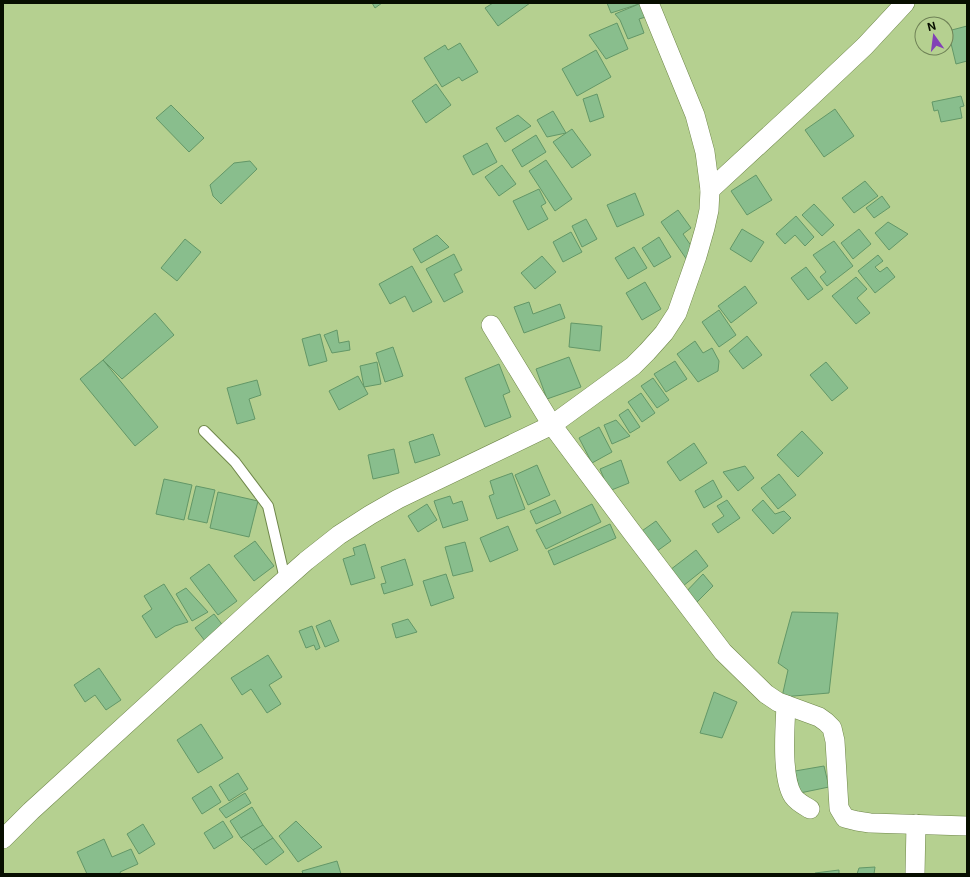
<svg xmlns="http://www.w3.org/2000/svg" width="970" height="877" font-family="Inter,sans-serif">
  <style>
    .building { fill: #89be8d; stroke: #639767 }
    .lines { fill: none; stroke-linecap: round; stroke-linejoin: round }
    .service-casing { stroke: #6e8649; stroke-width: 12 }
    .minor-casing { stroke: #6e8649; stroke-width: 20 }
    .service { stroke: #fff; stroke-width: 10 }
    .minor { stroke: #fff; stroke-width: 19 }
  </style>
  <rect width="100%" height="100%" fill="#b5d090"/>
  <g class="building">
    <path d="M372 3H382L375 8Z"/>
    <path d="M493 3H530L498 26 485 8Z"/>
    <path d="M607 3H639V4L611 13Z"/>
    <path d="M644 3 649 16 639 19 644 33 628 39 620 20 615 14 639 4Z"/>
    <path d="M617 23 628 49 606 59 589 35Z"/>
    <path d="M967 26V61L956 64 948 31Z"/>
    <path d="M460 43 478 72 462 81 459 77 442 87 424 58 445 45 448 50Z"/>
    <path d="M596 50 611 77 577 96 562 69Z"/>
    <path d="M436 84 451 105 426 123 412 101Z"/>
    <path d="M597 94 604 117 590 122 583 99Z"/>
    <path d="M961 96 964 106 960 107 962 118 941 122 938 110 934 111 932 102Z"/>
    <path d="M171 105 204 138 189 152 156 118Z"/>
    <path d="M835 109 854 136 824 157 805 130Z"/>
    <path d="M553 111 566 133 547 137 537 120Z"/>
    <path d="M518 115 531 126 505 142 496 128Z"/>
    <path d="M572 129 591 155 572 168 553 142Z"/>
    <path d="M536 135 546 152 522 167 512 150Z"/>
    <path d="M487 143 497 162 473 175 463 156Z"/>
    <path d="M546 160 572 199 555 211 529 171Z"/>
    <path d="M250 161 257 169 221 204 213 196 210 185 234 163Z"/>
    <path d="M502 165 516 184 499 196 485 177Z"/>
    <path d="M756 175 772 200 747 215 731 191Z"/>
    <path d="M865 181 878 196 854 213 842 198Z"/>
    <path d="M539 189 546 203 541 206 548 219 528 230 513 201Z"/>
    <path d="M635 193 644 215 617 227 607 205Z"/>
    <path d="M882 196 890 207 874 218 866 208Z"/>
    <path d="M814 204 834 225 822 236 802 215Z"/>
    <path d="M678 210 691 228 683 234 694 250 687 260 661 222Z"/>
    <path d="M796 216 814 237 805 246 795 235 785 244 776 234Z"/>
    <path d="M586 219 597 239 582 247 572 226Z"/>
    <path d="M888 222 908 234 889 250 875 233Z"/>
    <path d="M742 229 764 242 751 262 730 249Z"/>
    <path d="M859 229 871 244 853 259 841 243Z"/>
    <path d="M571 232 582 252 563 262 553 242Z"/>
    <path d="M437 235 449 247 421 263 413 249Z"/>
    <path d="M659 237 671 257 654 267 642 248Z"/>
    <path d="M185 239 201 252 177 281 161 268Z"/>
    <path d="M834 241 853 266 827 286 820 277 826 272 813 255Z"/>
    <path d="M634 247 647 268 628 279 615 258Z"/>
    <path d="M454 254 462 270 454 274 463 292 444 302 426 269Z"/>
    <path d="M878 255 883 261 875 267 880 272 887 267 895 277 875 293 858 271Z"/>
    <path d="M542 256 556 272 535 289 521 273Z"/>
    <path d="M412 266 432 302 413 312 405 296 390 304 379 284Z"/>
    <path d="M806 267 823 289 808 300 791 278Z"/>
    <path d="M856 277 867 289 857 298 870 313 856 324 832 296Z"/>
    <path d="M645 282 661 309 642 320 626 293Z"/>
    <path d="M745 286 757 303 731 323 718 306Z"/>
    <path d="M529 302 533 314 560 304 565 318 524 333 514 307Z"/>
    <path d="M719 310 736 335 719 347 702 322Z"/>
    <path d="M155 313 174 335 122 379 103 360Z"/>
    <path d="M571 323 602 326 600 351 569 347Z"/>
    <path d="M337 330 339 343 349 341 350 350 332 353 324 335Z"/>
    <path d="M320 334 327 361 309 366 302 339Z"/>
    <path d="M747 336 762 355 743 369 729 351Z"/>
    <path d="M695 341 703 353 712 348 719 361 718 371 698 382 677 354Z"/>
    <path d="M393 347 403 376 385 382 376 353Z"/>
    <path d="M569 357 581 387 547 399 536 369Z"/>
    <path d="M103 360 158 427 135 446 80 379Z"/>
    <path d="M675 361 687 379 666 392 654 374Z"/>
    <path d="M377 362 381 384 364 387 360 366Z"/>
    <path d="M826 362 848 388 832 401 810 375Z"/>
    <path d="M499 364 510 392 503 395 511 417 485 427 465 378Z"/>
    <path d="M358 376 368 394 339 410 329 391Z"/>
    <path d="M653 378 669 400 657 408 641 386Z"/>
    <path d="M257 380 261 395 249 399 255 419 237 424 227 388Z"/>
    <path d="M641 393 655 413 642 422 628 402Z"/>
    <path d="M628 409 640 427 630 433 619 415Z"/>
    <path d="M616 420 630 436 612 444 604 425Z"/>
    <path d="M599 427 612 452 592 463 579 438Z"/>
    <path d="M802 431 823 453 798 477 777 455Z"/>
    <path d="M433 434 440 455 415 463 409 442Z"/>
    <path d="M694 443 707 463 680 481 667 462Z"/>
    <path d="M394 449 399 473 373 479 368 455Z"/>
    <path d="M621 460 629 483 609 491 600 469Z"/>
    <path d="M537 465 550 495 528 505 515 475Z"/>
    <path d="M745 466 754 478 738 491 723 472Z"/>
    <path d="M512 473 525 509 497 519 489 496 494 494 490 481Z"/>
    <path d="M779 474 796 495 778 509 761 488Z"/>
    <path d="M164 479 192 485 184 520 156 514Z"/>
    <path d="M713 480 722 497 704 508 695 491Z"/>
    <path d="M196 486 215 490 207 523 188 519Z"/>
    <path d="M218 492 258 501 249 537 210 528Z"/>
    <path d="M450 496 453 504 462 501 468 520 443 528 434 501Z"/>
    <path d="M555 500 561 513 536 524 530 511Z"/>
    <path d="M727 500 740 518 718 533 712 524 724 516 717 506Z"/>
    <path d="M763 500 775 514 784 511 791 518 773 534 752 510Z"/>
    <path d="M427 504 437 520 418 532 408 516Z"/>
    <path d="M592 504 601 522 546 549 536 530Z"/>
    <path d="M656 521 671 541 653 554 639 533Z"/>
    <path d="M610 524 616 538 554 565 548 551Z"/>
    <path d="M508 526 518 550 490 562 480 538Z"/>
    <path d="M255 541 274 566 254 581 234 556Z"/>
    <path d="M465 542 473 571 453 576 445 547Z"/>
    <path d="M365 544 375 578 351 585 343 559 355 555 353 548Z"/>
    <path d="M696 550 708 566 683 586 670 570Z"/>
    <path d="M405 559 413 585 384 594 381 584 386 583 381 567Z"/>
    <path d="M209 564 237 601 218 615 190 578Z"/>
    <path d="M446 574 454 598 431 606 423 581Z"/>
    <path d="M703 574 713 586 690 609 683 595Z"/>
    <path d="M164 584 188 622 175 626 156 638 142 616 152 609 144 596Z"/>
    <path d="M186 588 208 612 192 621 176 594Z"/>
    <path d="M792 612 838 613 829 693 782 697 788 670 778 663Z"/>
    <path d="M214 614 224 627 205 641 195 628Z"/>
    <path d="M408 619 417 632 396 638 392 624Z"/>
    <path d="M330 620 339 641 325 647 316 626Z"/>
    <path d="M312 626 320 648 316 650 314 645 306 648 299 631Z"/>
    <path d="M268 655 282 677 269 685 281 704 267 713 251 689 242 695 231 678Z"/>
    <path d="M99 668 121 700 106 710 95 695 85 702 74 685Z"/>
    <path d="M714 692 737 702 722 738 700 733Z"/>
    <path d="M201 724 223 758 198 773 177 740Z"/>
    <path d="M824 766 829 787 800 793 795 771Z"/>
    <path d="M238 773 248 789 229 801 219 785Z"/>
    <path d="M211 786 221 802 202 814 192 798Z"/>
    <path d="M245 793 251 803 226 818 219 809Z"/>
    <path d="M252 807 263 825 241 838 230 821Z"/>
    <path d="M223 821 233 837 214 849 204 833Z"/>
    <path d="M296 821 322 847 298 862 279 836Z"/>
    <path d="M143 824 155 844 139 854 127 834Z"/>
    <path d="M263 825 273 838 253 850 241 838Z"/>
    <path d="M273 838 284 852 266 865 253 850Z"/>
    <path d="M104 839 112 857 131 849 138 864 120 872 121 874H87L77 852Z"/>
    <path d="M337 861 341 874H303L302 871Z"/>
    <path d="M875 867 874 874H857L859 868Z"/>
    <path d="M839 870V874H815V873Z"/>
  </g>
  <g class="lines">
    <g class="service-casing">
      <path id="service" d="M204 431 235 462 268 506 285 579"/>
    </g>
    <g class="minor-casing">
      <g id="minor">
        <path d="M710 190 813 95 865 46 905 3"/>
        <path d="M491 325 552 425 631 531 723 652 766 694 778 702 819 717 826 722 832 728 835 741 839 808 845 818 857 821 870 823 967 826"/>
        <path d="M786 705C785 728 781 777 793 796 797 802 803 805 810 809"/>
        <path d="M3 839 31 811 271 592 306 561 339 535 370 515 398 499 552 425 633 366 647 352 664 333 677 313 697 256 705 228 709 210 710 190 705 152 695 115 649 3"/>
        <path d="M915 874 916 824"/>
      </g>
    </g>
    <use href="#service" class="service"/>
    <use href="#minor" class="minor"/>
  </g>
  <rect width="970" height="877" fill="none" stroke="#070e00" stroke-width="8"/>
  <g transform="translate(934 36) rotate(346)"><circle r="19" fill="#b5d090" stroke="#6f8256"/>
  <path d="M0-3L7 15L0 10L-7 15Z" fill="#8241b6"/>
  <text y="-6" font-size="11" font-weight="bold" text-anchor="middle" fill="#070e00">N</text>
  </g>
</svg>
